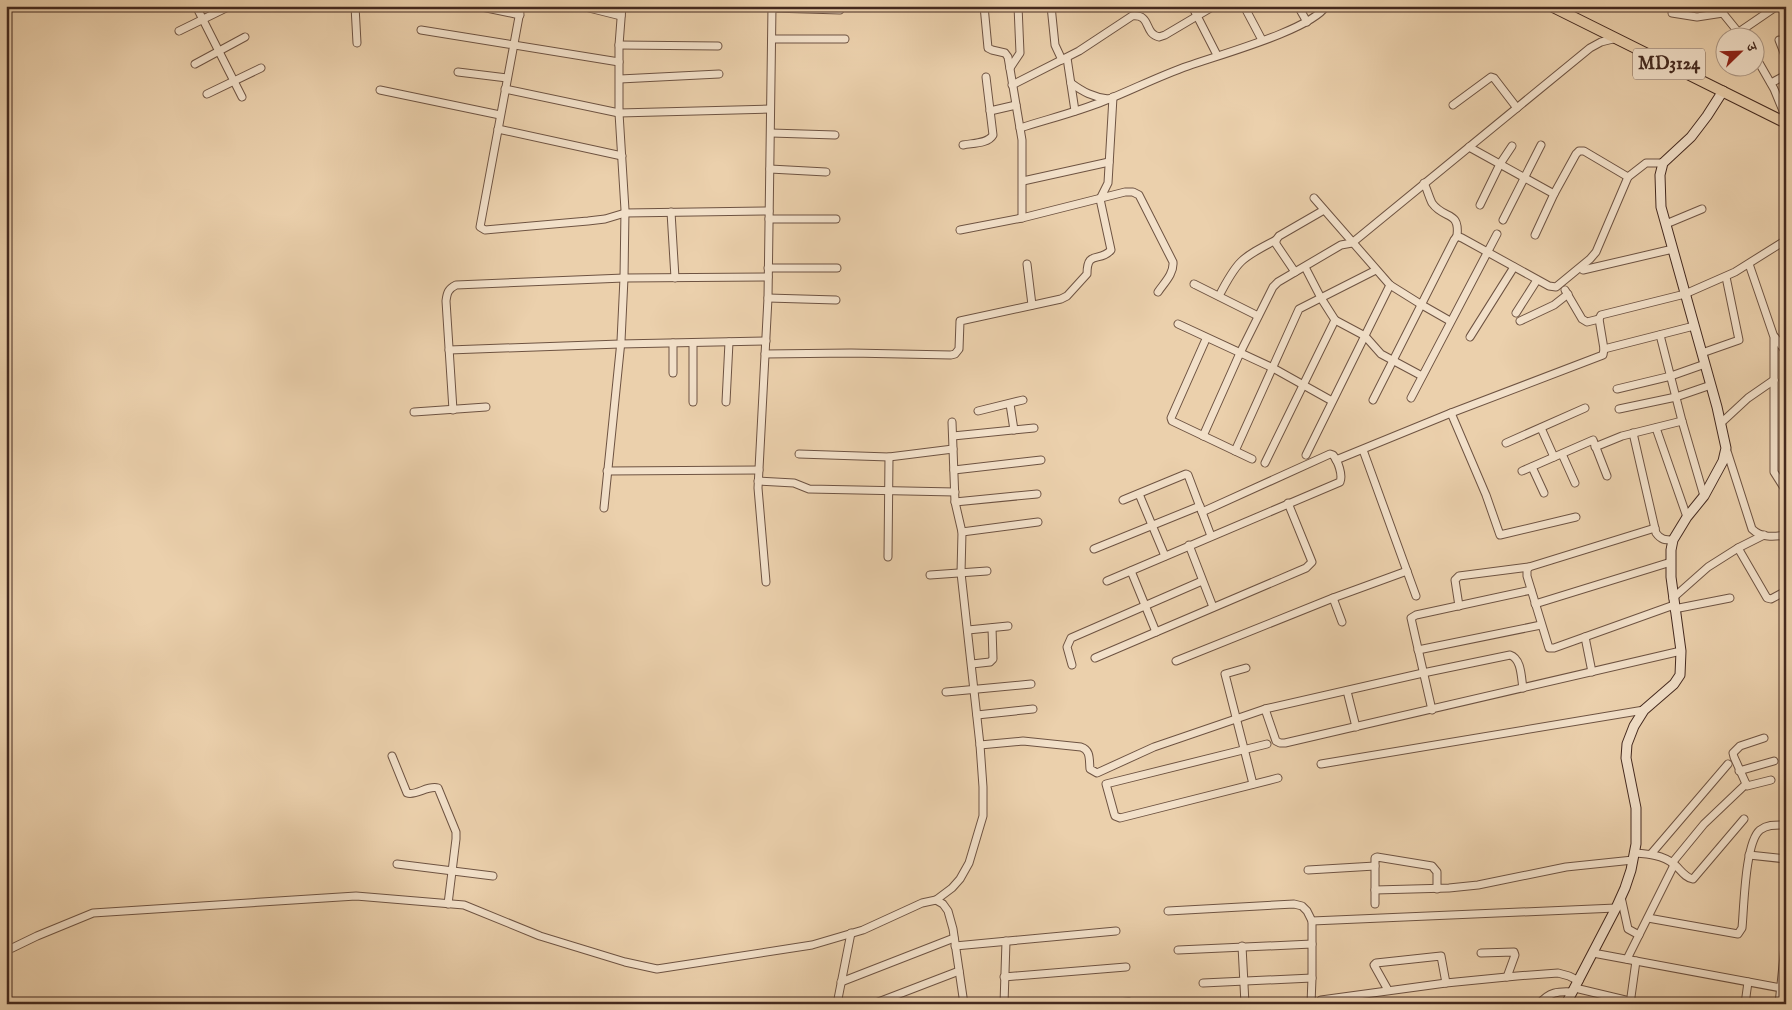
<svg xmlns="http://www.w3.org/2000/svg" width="1792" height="1010" font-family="'IM FELL English','Noto Serif Devanagari',serif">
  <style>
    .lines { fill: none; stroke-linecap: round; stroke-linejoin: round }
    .minor-casing { stroke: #6e5342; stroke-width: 9 }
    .secondary-casing { stroke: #44291f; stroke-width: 11 }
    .primary-casing { stroke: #44291f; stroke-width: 12 }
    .minor { stroke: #f2e0c9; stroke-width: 7 }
    .secondary { stroke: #f2e0c9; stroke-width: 9 }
    .primary { stroke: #ebd0ac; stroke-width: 10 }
    .labels { text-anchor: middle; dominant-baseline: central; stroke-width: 4.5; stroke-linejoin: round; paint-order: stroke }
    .shield { fill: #f2e0c9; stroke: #786052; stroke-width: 1 }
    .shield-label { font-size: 18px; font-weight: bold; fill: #44291f }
  </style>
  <rect width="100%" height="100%" fill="#ebd0ac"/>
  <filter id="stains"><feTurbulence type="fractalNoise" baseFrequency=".004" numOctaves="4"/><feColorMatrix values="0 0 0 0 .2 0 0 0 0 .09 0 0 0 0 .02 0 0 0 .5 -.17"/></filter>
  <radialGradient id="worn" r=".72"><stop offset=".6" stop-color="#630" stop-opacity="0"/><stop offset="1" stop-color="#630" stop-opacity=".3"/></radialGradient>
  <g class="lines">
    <g class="minor-casing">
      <g id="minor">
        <path d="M196 6 242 97"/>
        <path d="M355 6 357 43"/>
        <path d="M477 6 520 15"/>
        <path d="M521 6 480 227 485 230 588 221 605 219 625 213 769 211"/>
        <path d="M581 6 621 16"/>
        <path d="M984 6 988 48 992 50 1005 53 1008 57 1022 140V218"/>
        <path d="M1051 6 1055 45 1062 60"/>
        <path d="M1192 6 1217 55"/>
        <path d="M1244 6 1262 40"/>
        <path d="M1298 6 1307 22"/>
        <path d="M1717 6 1743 38"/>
        <path d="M772 8 840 10"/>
        <path d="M1672 13 1697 17 1723 13"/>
        <path d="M421 30 619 62"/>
        <path d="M179 31 230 6"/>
        <path d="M1739 32 1777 6"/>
        <path d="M772 39H845"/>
        <path d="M1779 40 1786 58"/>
        <path d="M619 45 718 46"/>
        <path d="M1754 54 1774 89 1786 118"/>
        <path d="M1067 58 1075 111"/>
        <path d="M195 64 245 37"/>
        <path d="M1010 68 1020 53 1018 6"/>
        <path d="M458 72 507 78"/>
        <path d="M620 79 719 74"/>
        <path d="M1071 83C1083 92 1093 97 1108 99"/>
        <path d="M1771 83 1786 75"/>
        <path d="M1012 85 1079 51 1132 16C1152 14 1143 33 1159 37L1165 35 1214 6"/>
        <path d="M505 89 619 113 770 109"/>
        <path d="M380 90 500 115"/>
        <path d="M207 94 261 68"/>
        <path d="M1453 105 1491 77 1494 78 1517 108"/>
        <path d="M990 111 1016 105"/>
        <path d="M1020 128C1048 119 1077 112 1104 101 1132 90 1159 76 1188 66 1218 55 1311 30 1326 6"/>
        <path d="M498 129 622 156"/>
        <path d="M771 133 835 135"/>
        <path d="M963 145C972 143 988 144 993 135L986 77"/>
        <path d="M1469 147 1554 194"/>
        <path d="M770 169 826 172"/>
        <path d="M1023 181 1109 162"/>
        <path d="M1424 183C1427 189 1429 197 1432 203 1444 220 1460 210 1457 236"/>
        <path d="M1314 198 1390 285 1422 305 1450 321"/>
        <path d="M1480 205 1500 164 1512 146"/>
        <path d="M671 212 675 278"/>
        <path d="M769 219H836"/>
        <path d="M1503 220 1541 145"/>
        <path d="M1666 224 1702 209"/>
        <path d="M960 230 1022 218 1125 192H1133L1139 195 1173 262C1174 274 1164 283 1158 292"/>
        <path d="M1535 235 1554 194 1576 154 1579 151H1584L1628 177"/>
        <path d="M1027 264 1032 305"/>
        <path d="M1749 264 1774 337V472L1786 491"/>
        <path d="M768 268H837"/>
        <path d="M1583 270 1673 249"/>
        <path d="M1295 272 1276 244V240L1279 236 1324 210"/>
        <path d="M1194 284 1258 316"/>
        <path d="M1565 290 1582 319 1587 322 1599 319"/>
        <path d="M1219 296C1237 261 1241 258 1276 240"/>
        <path d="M768 298 836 300"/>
        <path d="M1516 313 1537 280"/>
        <path d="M1335 320 1365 336 1381 354 1422 376"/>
        <path d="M1520 321 1554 305 1568 294"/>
        <path d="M1178 324 1273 368 1332 401"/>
        <path d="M1660 335 1682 421 1704 496"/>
        <path d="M1470 337 1514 267"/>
        <path d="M1775 337 1786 352"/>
        <path d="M1206 339 1171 418 1172 421 1252 459"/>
        <path d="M673 343V373"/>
        <path d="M1604 349 1694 326"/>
        <path d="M449 350 620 344 766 341"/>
        <path d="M1702 353 1739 340 1726 277"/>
        <path d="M765 354 851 353 951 355 955 354 959 349 960 321 1061 299 1067 296 1087 274C1087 249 1100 263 1111 250L1100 199 1108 183 1113 97"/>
        <path d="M1617 389 1671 376 1705 364"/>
        <path d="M1411 398 1497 234"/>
        <path d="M1373 400 1454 240 1457 236 1462 238 1549 286 1556 287 1590 259 1596 252 1628 177 1646 163H1663"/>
        <path d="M693 402V343"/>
        <path d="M726 402 729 342"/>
        <path d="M1010 404 1014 430"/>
        <path d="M1619 409 1676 397 1711 385"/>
        <path d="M453 410 446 301C447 293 448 289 456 285L624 278 768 277"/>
        <path d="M978 411 1023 400"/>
        <path d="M414 412 486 407"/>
        <path d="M1451 413 1486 495 1500 535 1576 517"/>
        <path d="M1721 423 1748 398 1774 380"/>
        <path d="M1541 428 1554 457"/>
        <path d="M1656 428 1687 517"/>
        <path d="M1633 433 1656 533C1661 540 1665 540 1673 540"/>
        <path d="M953 436 1034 428"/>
        <path d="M1203 436 1240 353 1273 287 1278 282 1341 245 1352 243 1590 48 1601 42 1617 38"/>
        <path d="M1506 443 1585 408"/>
        <path d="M1595 447 1622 436 1682 421"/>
        <path d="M1726 448 1752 529C1761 538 1774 537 1786 535"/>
        <path d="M1363 450 1416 596"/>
        <path d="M1235 451 1299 309 1376 270"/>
        <path d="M799 454 889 457 953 449"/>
        <path d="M1562 454 1575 483"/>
        <path d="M1306 455 1390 285"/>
        <path d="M1336 460 1451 413 1603 355 1604 349 1599 319 1601 315 1685 294 1735 272 1786 240"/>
        <path d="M1265 463 1335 320 1321 298 1305 267"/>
        <path d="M1532 467 1544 493"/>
        <path d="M954 470 1041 460"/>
        <path d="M607 471 759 470"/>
        <path d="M1522 471 1593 440 1607 476"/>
        <path d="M758 481 794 483 809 489 955 492"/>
        <path d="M1139 494 1165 556"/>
        <path d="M1123 500 1186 474 1188 475 1211 536"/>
        <path d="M955 502 1037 494"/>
        <path d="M604 508 621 341 624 278 625 210 619 113V45L622 6"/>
        <path d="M1655 528 1529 567 1527 570V576L1549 648H1554L1674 605"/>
        <path d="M962 532 1038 522"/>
        <path d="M1189 545 1213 607"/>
        <path d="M1738 548 1767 598 1771 599 1786 591"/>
        <path d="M1094 549 1200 506"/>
        <path d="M888 557 889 457"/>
        <path d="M1131 571 1156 632"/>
        <path d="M930 575 987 571"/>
        <path d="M1107 581 1340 482C1343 475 1338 461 1333 455L1330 454 1202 512"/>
        <path d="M766 582 758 488 768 298 772 6"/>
        <path d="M1333 598 1342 622"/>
        <path d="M1673 598 1708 567 1738 548 1764 535"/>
        <path d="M1535 604 1671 562"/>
        <path d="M1459 606 1455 580 1459 576 1529 567"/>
        <path d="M1674 609 1730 598"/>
        <path d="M968 630 1008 626"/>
        <path d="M1585 637 1592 672"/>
        <path d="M1418 650 1541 625"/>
        <path d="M1095 658 1306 568 1312 562 1310 557 1288 503"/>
        <path d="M1176 661 1333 598 1407 571"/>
        <path d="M972 664 990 662 993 659 992 628"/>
        <path d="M1072 665 1067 647 1071 638 1202 581"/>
        <path d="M1246 668 1225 674 1253 784"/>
        <path d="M1347 691 1356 727"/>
        <path d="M946 692 1031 684"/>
        <path d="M1265 709 1276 741 1280 743H1285L1681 651"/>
        <path d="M1432 710 1411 618 1416 615 1531 590"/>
        <path d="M977 715 1033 709"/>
        <path d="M1764 738 1740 746 1733 753 1734 757 1747 786 1771 780"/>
        <path d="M1267 744 1106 784 1114 813 1115 816 1120 818 1278 778"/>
        <path d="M980 745 1023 741 1081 747C1091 750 1089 760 1090 769L1097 773 1154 747 1265 709 1423 673 1510 655C1522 659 1521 678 1523 688"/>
        <path d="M392 756 407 793C417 796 427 785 438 788L456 832V839L448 904"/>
        <path d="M1321 764 1644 710"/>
        <path d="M1739 771 1774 761"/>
        <path d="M1635 853C1649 854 1662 855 1674 864 1680 869 1685 878 1693 879L1744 819"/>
        <path d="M1651 854 1728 764"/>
        <path d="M1749 855 1786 859"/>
        <path d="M1672 863 1704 824 1746 784"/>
        <path d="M397 864 493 876"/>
        <path d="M1308 870 1375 866"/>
        <path d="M1375 890 1449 888 1478 885 1566 867 1633 860"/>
        <path d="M1621 897 1628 929 1639 935"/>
        <path d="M936 900 952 888 960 879 969 863 983 816V787L980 745 961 573 962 532 955 502 952 422"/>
        <path d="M1375 904V858L1377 857 1432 866 1437 872V889"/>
        <path d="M1168 911 1294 904 1302 906 1307 911 1312 921V978L1311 1004"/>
        <path d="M1648 918 1738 934 1742 928C1744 908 1745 842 1760 830 1768 824 1776 825 1786 825"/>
        <path d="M1312 921 1616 908"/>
        <path d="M955 946 1116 931"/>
        <path d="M1242 946 1245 1004"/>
        <path d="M1178 950 1312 944"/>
        <path d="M6 951 37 936 93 913 356 896 464 905 540 936 625 962 657 969 812 945 863 930 922 903 936 900 943 904 948 911 953 929 964 1004"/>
        <path d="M1481 953 1514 952 1515 955 1507 977"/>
        <path d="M1593 953 1781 988"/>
        <path d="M1627 959 1674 865"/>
        <path d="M1004 977 1126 967"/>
        <path d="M841 982 954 938"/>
        <path d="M1203 983 1312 978"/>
        <path d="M1575 988 1642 1004"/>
        <path d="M1388 990 1374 965 1376 963 1441 956 1446 983"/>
        <path d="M1321 1000 1446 983 1517 976 1558 973 1569 976 1579 981"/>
        <path d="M837 1004 851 933"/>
        <path d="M873 1004 959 971"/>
        <path d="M1004 1004 1006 941"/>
        <path d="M1105 1004 1129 1002"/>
        <path d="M1539 1004C1549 992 1558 991 1573 992"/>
        <path d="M1630 1004 1636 961"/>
        <path d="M1745 1004 1748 982"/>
        <path d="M1779 1004 1786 936"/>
      </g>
    </g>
    <g class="secondary-casing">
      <path id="secondary" d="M1566 1004 1616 908 1625 888 1631 870 1636 844V808L1626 758 1627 744 1634 726 1644 710 1674 684 1680 675 1681 651 1671 577V550L1673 540 1687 517 1704 496 1723 461 1726 448 1717 407 1661 207 1660 175 1663 163 1691 137 1707 116 1723 91"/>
    </g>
    <g class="primary-casing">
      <path id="primary" d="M1551 6 1786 123"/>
    </g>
    <use href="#minor" class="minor"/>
    <use href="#secondary" class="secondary"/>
    <use href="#primary" class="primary"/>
  </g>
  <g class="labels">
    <rect class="shield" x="1633" y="48.5" width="72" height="31" rx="4"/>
    <g class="shield-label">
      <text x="1669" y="64">MD3124</text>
    </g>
  </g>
  <rect width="1792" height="1010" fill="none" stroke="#ebd0ac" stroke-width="25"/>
  <rect x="8" y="8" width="1777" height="995" fill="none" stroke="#44291f" stroke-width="2.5"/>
  <rect x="12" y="12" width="1767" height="985" fill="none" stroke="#44291f"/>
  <g transform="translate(1740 52) rotate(67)"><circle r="24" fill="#f2e0c9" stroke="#ac9785"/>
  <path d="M0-4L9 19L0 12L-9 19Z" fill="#8f2418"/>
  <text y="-8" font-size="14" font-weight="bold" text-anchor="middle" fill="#44291f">उ</text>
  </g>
  <rect width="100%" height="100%" filter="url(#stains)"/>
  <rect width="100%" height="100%" fill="url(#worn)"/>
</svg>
